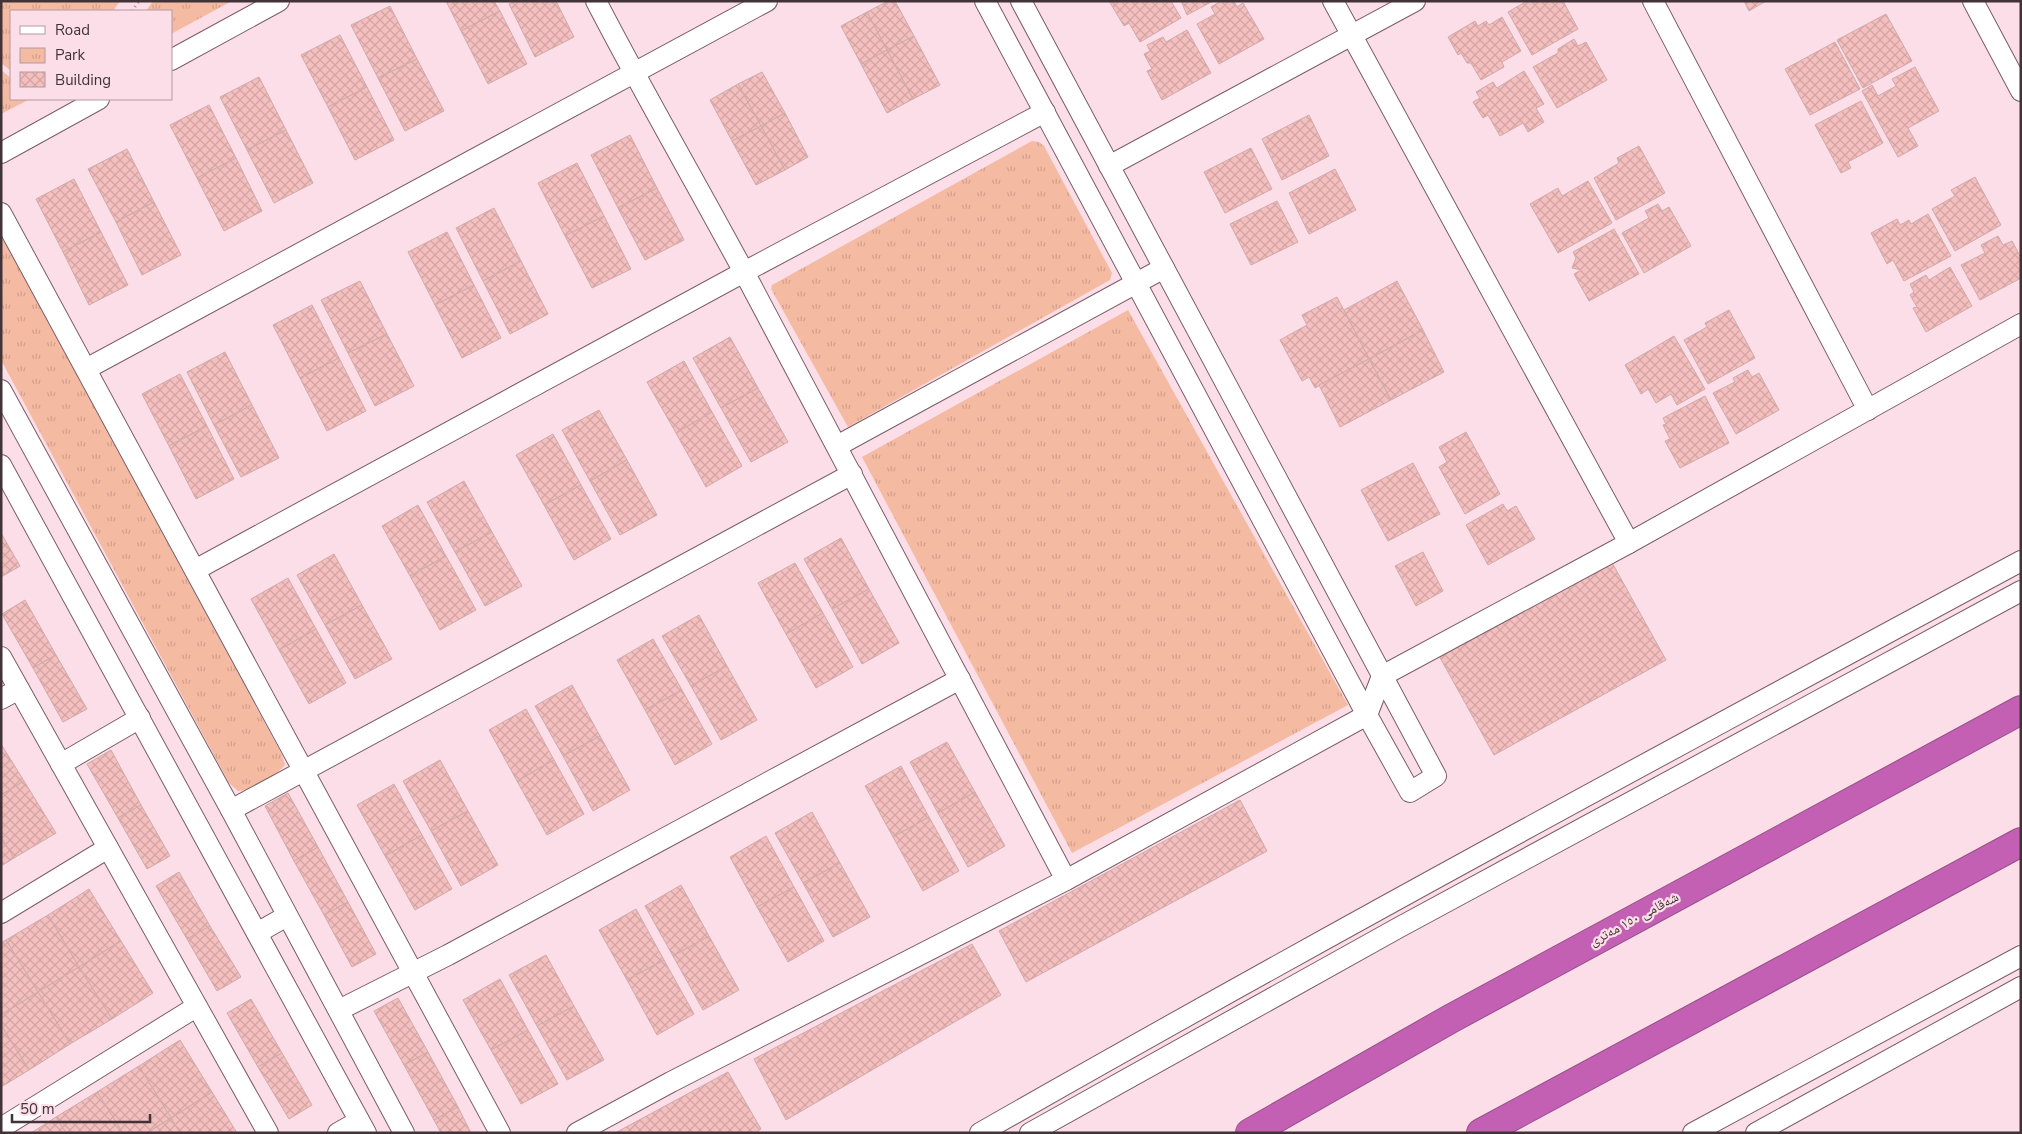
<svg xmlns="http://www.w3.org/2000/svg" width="2022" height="1134" font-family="'Nunito Sans','Noto Naskh Arabic',sans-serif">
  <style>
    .park { fill: url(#park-tufts) }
    .building { fill: url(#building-cross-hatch); stroke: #d0abaa }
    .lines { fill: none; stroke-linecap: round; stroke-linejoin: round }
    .minor-casing { stroke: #7c5d67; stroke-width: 22 }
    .highway-casing { stroke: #965088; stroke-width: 30 }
    .path { stroke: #9c878e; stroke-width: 3; stroke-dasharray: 1 4; stroke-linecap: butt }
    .minor { stroke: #fff; stroke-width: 20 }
    .highway { stroke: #c360b4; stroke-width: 28 }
    .labels { text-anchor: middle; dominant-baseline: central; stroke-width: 4.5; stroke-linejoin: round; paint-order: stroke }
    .street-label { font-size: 14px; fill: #413337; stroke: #fcdee8 }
  </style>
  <defs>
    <pattern id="park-tufts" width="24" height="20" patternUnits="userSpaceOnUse" patternTransform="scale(1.25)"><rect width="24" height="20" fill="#f5baa2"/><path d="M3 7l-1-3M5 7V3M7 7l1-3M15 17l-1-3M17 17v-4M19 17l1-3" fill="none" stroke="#d3a08c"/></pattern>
    <pattern id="building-cross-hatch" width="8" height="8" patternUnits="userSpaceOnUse" patternTransform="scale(1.25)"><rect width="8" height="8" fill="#f4bfbe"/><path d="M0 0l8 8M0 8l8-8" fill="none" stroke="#d2a5a4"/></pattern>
  </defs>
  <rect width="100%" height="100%" fill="#fcdee8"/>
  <g class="park">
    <path d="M1 1H120L113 11H11V71L1 63Z"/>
    <path d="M153 1H232L171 34V11H146Z"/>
    <path d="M1 70 11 78V99H30L1 114Z"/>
    <path d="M1032 141 1039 142 1044 146 1112 273 1110 280 848 427 771 289 772 285Z"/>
    <path d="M1 234 282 755 285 765C274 777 254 790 238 791L229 783 1 360Z"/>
    <path d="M1128 310 1348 705 1072 853 862 457Z"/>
  </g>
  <g class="building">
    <path d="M446 1H494L500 11 461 31Z"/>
    <path d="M515 1H556L574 37 535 57 509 4Z"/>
    <path d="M888 1H895L914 36 887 50 867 12Z"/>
    <path d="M1109 1H1171L1181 18 1140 42 1129 23 1124 26Z"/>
    <path d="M1181 1H1213L1187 15Z"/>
    <path d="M1221 1H1234L1237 7 1243 3 1264 39 1219 64 1197 24 1215 14 1211 7Z"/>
    <path d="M1527 1H1563L1578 29 1532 55 1508 12Z"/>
    <path d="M1744 1H1766L1749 11Z"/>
    <path d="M390 6 417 59 378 78 351 25Z"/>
    <path d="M500 11 527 64 488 84 461 31Z"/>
    <path d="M867 12 887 50 861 64 841 26Z"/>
    <path d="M1886 14 1912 61 1863 88 1837 40Z"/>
    <path d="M1502 17 1521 51 1502 62 1504 67 1481 80 1471 63H1467L1461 53 1458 55 1448 37 1475 21 1478 26 1486 21 1489 25Z"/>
    <path d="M1187 30 1211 73 1162 100 1147 71 1152 69 1144 54 1150 51 1147 45 1163 37 1166 42Z"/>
    <path d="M340 35 367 87 328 107 301 55Z"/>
    <path d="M914 36 940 85 913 99 887 50Z"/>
    <path d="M1574 39 1578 46 1586 42 1607 80 1557 108 1533 67 1558 53V49Z"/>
    <path d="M1835 42 1860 89 1810 115 1785 69Z"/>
    <path d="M887 50 913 99 887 113 861 64Z"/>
    <path d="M417 59 444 111 405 131 378 78Z"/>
    <path d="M1915 67 1939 111 1908 128 1918 146 1898 157 1862 91 1872 85 1878 96 1896 86 1892 79Z"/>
    <path d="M1524 71 1544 104 1536 108 1544 122 1528 132 1523 123 1500 136 1488 115 1483 118 1473 102 1480 98 1476 92 1493 82 1497 88Z"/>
    <path d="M762 72 785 113 761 126 738 84Z"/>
    <path d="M259 77 286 130 247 150 220 97Z"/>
    <path d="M738 84 761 126 732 141 710 100Z"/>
    <path d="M367 87 394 140 355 160 328 107Z"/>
    <path d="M1861 101 1883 143 1848 162 1851 168 1841 173 1815 125Z"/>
    <path d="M209 105 236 158 197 178 170 125Z"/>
    <path d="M785 113 808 157 785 170 761 126Z"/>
    <path d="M1309 115 1329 156 1282 180 1262 139Z"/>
    <path d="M761 126 785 170 756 185 732 141Z"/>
    <path d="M286 130 313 183 274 203 247 150Z"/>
    <path d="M630 135 657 188 618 208 591 155Z"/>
    <path d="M1639 146 1665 193 1616 220 1594 178 1619 163 1617 158Z"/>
    <path d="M1251 148 1272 189 1225 213 1204 172Z"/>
    <path d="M127 149 154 202 116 222 88 169Z"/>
    <path d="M236 158 262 211 224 231 197 178Z"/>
    <path d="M577 163 604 216 565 236 538 183Z"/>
    <path d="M1335 169 1356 210 1309 234 1289 193Z"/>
    <path d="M1975 177 2001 225 1955 251 1932 209 1955 196 1951 190Z"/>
    <path d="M74 179 101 232 63 252 36 199Z"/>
    <path d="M1588 181 1612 223 1558 253 1530 204 1558 188 1562 196Z"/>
    <path d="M657 188 684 240 645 260 618 208Z"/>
    <path d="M1277 201 1298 242 1251 265 1230 224Z"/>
    <path d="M154 202 181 255 142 275 116 222Z"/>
    <path d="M1658 204 1662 211 1669 207 1691 246 1644 273 1622 233 1649 218 1645 211Z"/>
    <path d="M494 208 521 261 483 281 456 228Z"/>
    <path d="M1928 214 1951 256 1904 281 1893 260 1887 264 1871 233 1897 219 1900 225 1909 220 1911 224Z"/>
    <path d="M604 216 631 269 592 288 565 236Z"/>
    <path d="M1614 229 1639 274 1589 301 1574 274 1581 270 1572 268 1576 258 1573 252Z"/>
    <path d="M101 232 128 285 89 305 63 252Z"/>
    <path d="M447 232 474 285 435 305 408 252Z"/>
    <path d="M1998 236 2003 245 2012 241 2021 258V278L1980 300 1961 265 1985 253 1981 245Z"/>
    <path d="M521 261 548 314 510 334 483 281Z"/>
    <path d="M1950 267 1972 306 1926 332 1913 308 1917 307 1910 295 1914 292 1910 284 1926 275 1929 280Z"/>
    <path d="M360 281 387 334 348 353 321 300Z"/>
    <path d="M1397 281 1423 330 1369 359 1344 310Z"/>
    <path d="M474 285 501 338 462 358 435 305Z"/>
    <path d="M1337 297 1369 359 1315 388 1309 377 1302 381 1280 340 1307 325 1302 315Z"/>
    <path d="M312 305 339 358 300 378 273 325Z"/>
    <path d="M1729 310 1755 358 1708 384 1684 340 1707 327 1705 323Z"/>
    <path d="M1423 330 1444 372 1391 400 1369 359Z"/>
    <path d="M387 334 414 386 375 406 348 353Z"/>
    <path d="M1674 336 1705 389 1677 405 1671 394 1656 403 1648 389 1641 394 1625 365Z"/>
    <path d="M730 337 758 388 721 408 693 358Z"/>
    <path d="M225 352 252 405 214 425 187 372Z"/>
    <path d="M339 358 366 411 327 431 300 378Z"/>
    <path d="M1369 359 1391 400 1340 427 1319 385Z"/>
    <path d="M684 361 712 412 676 433 647 382Z"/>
    <path d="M1748 370 1752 377 1759 373 1779 410 1736 434 1713 393 1735 382 1733 378Z"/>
    <path d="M180 374 207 426 169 446 142 394Z"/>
    <path d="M758 388 788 442 751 462 721 408Z"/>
    <path d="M1705 396 1729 443 1680 468 1665 441 1670 439 1663 425 1666 424 1663 418Z"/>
    <path d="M252 405 279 458 241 477 214 425Z"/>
    <path d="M599 410 627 460 590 481 562 430Z"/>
    <path d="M712 412 742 466 706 487 676 433Z"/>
    <path d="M207 426 234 479 196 499 169 446Z"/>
    <path d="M1466 432 1500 494 1465 514 1439 467 1447 462 1439 447Z"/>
    <path d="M553 434 581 485 544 505 516 455Z"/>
    <path d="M627 460 657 515 620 535 590 481Z"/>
    <path d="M1413 463 1440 514 1388 541 1361 490Z"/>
    <path d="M464 481 492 532 455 552 427 502Z"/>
    <path d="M581 485 611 539 574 560 544 505Z"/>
    <path d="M1503 504 1507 511 1516 506 1535 539 1488 565 1466 525Z"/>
    <path d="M418 505 446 556 410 576 382 526Z"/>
    <path d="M492 532 522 586 485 606 455 552Z"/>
    <path d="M1 533 20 566 1 577Z"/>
    <path d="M841 538 869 589 832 609 804 559Z"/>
    <path d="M1423 552 1443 591 1416 606 1395 566Z"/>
    <path d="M334 554 362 605 325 625 297 575Z"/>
    <path d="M446 556 476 610 440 630 410 576Z"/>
    <path d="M1610 559 1666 660 1494 755 1438 654Z"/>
    <path d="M795 563 823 613 786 634 758 583Z"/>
    <path d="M288 578 316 629 279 650 251 599Z"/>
    <path d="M869 589 899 643 862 664 832 609Z"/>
    <path d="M25 600 56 655 33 668 2 614Z"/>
    <path d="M362 605 392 659 355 679 325 625Z"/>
    <path d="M823 613 853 667 816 688 786 634Z"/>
    <path d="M699 615 727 666 691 686 662 636Z"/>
    <path d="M316 629 346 683 309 704 279 650Z"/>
    <path d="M653 639 682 690 645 710 617 660Z"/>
    <path d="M56 655 87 709 63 722 33 668Z"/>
    <path d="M727 666 757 720 721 740 691 686Z"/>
    <path d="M572 685 600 736 563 756 535 706Z"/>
    <path d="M682 690 712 744 675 765 645 710Z"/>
    <path d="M526 709 554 760 517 781 489 730Z"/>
    <path d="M600 736 630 790 593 811 563 756Z"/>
    <path d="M947 742 975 792 938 813 910 762Z"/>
    <path d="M1 744 24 781 1 795Z"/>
    <path d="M111 750 141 805 118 818 87 764Z"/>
    <path d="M440 760 468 811 431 831 403 781Z"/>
    <path d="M554 760 584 814 547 835 517 781Z"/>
    <path d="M901 766 929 817 893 837 865 786Z"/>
    <path d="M24 781 56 833 14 858 1 837V795Z"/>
    <path d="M394 784 422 835 385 856 357 805Z"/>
    <path d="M975 792 1005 846 968 867 938 813Z"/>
    <path d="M288 793 318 847 294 861 265 806Z"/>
    <path d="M1240 800 1267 851 1026 982 999 931Z"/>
    <path d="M141 805 170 856 147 869 118 818Z"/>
    <path d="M468 811 498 865 461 886 431 831Z"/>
    <path d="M812 812 840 863 803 883 775 833Z"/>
    <path d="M929 817 959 871 923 891 893 837Z"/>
    <path d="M422 835 452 889 415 910 385 856Z"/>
    <path d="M766 836 794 887 757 907 730 857Z"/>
    <path d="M1 837 14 858 1 866Z"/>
    <path d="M318 847 348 902 324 915 294 861Z"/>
    <path d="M840 863 870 917 833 937 803 883Z"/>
    <path d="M179 872 210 926 187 939 156 886Z"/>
    <path d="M681 885 709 936 673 956 645 906Z"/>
    <path d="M794 887 824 941 788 962 757 907Z"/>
    <path d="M89 889 121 941 79 967 48 915Z"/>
    <path d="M348 902 376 954 352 967 324 915Z"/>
    <path d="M636 909 664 960 627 980 599 930Z"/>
    <path d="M48 915 79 967 38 992 6 940Z"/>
    <path d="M210 926 241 977 217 991 187 939Z"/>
    <path d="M709 936 739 990 703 1010 673 956Z"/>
    <path d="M6 940 38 992 1 1015V943Z"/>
    <path d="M121 941 153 993 112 1019 79 967Z"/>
    <path d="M972 944 1001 995 786 1120 754 1059Z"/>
    <path d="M546 955 574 1006 537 1026 509 975Z"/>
    <path d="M664 960 694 1014 657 1035 627 980Z"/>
    <path d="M79 967 112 1019 70 1044 38 992Z"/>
    <path d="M500 979 528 1030 491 1050 463 1000Z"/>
    <path d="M38 992 70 1044 29 1070 1 1025V1015Z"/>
    <path d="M398 998 428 1052 404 1065 374 1011Z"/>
    <path d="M251 999 282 1053 258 1067 227 1013Z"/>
    <path d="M574 1006 604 1060 567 1080 537 1026Z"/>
    <path d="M1 1025 29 1070 1 1087Z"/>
    <path d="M528 1030 558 1084 521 1104 491 1050Z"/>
    <path d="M180 1040 212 1092 171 1118 139 1066Z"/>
    <path d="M428 1052 458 1107 434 1120 404 1065Z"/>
    <path d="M282 1053 312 1105 289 1119 258 1067Z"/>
    <path d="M139 1066 171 1118 147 1133H123L97 1092Z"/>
    <path d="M728 1072 761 1129 755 1133H615Z"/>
    <path d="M97 1092 123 1133H66L56 1117Z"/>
    <path d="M212 1092 237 1133H180L171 1118Z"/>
    <path d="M458 1107 471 1133H441L434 1120Z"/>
    <path d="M56 1117 66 1133H31Z"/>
    <path d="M171 1118 180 1133H147Z"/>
  </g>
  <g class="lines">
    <g class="minor-casing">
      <g id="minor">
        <path d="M596 1C646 98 701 191 752 287 858 484 962 682 1066 880"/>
        <path d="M985 1 1367 715 1410 792 1436 776 1021 1"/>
        <path d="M1333 1 1629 543"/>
        <path d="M1653 1 1868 410"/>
        <path d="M1973 1 2021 91"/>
        <path d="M171 60 279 1"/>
        <path d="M1 153 99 99"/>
        <path d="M1109 166 1415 1"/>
        <path d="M1 213 500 1133"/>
        <path d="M86 369 767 1"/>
        <path d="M1 390 231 810 404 1133"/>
        <path d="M837 446 1164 268"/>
        <path d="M1 465 366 1133"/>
        <path d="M195 570 744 272 1045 112"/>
        <path d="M1 657 268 1133"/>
        <path d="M1 699 19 689"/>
        <path d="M61 764 140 718"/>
        <path d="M231 810 852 474"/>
        <path d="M1 913 108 848"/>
        <path d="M257 933 287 916"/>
        <path d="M339 1010 448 955 960 679"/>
        <path d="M1 1128 196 1007"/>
        <path d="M338 1133 359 1121"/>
        <path d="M577 1133 671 1082 1066 880 1367 715 1382 676 1629 543 2021 324"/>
        <path d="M980 1133C1323 937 1672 749 2021 561"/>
        <path d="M1030 1133 1398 928 2021 591"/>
        <path d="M1693 1133 2021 956"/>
        <path d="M1756 1133 2021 987"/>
      </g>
    </g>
    <g class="highway-casing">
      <g id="highway">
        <path d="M1250 1133 1452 1018 2021 710"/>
        <path d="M1481 1133 2021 842"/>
      </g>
    </g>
    <path class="path" d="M132 11 139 1"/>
    <use href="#minor" class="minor"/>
    <use href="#highway" class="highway"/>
  </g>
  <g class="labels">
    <g class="street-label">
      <text transform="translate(1634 919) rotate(-28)">شەقامی ١٥٠ مەتری</text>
    </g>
  </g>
  <rect width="2022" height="1134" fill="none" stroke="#413337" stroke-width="5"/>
  <rect x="10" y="10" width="162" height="90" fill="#fcdee8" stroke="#b19aa1"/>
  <rect x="20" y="26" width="25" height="8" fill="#ffffff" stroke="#b19aa1"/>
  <text x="55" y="35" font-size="15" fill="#413337">Road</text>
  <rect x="20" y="48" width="25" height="15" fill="url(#park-tufts)" stroke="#b19aa1"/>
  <text x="55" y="60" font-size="15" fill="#413337">Park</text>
  <rect x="20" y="72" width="25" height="15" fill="url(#building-cross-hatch)" stroke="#b19aa1"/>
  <text x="55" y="85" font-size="15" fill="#413337">Building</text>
  <path d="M12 1114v8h138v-8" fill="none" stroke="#413337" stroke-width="2.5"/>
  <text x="20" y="1114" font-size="15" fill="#413337" stroke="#fcdee8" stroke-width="4" paint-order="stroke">50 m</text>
</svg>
